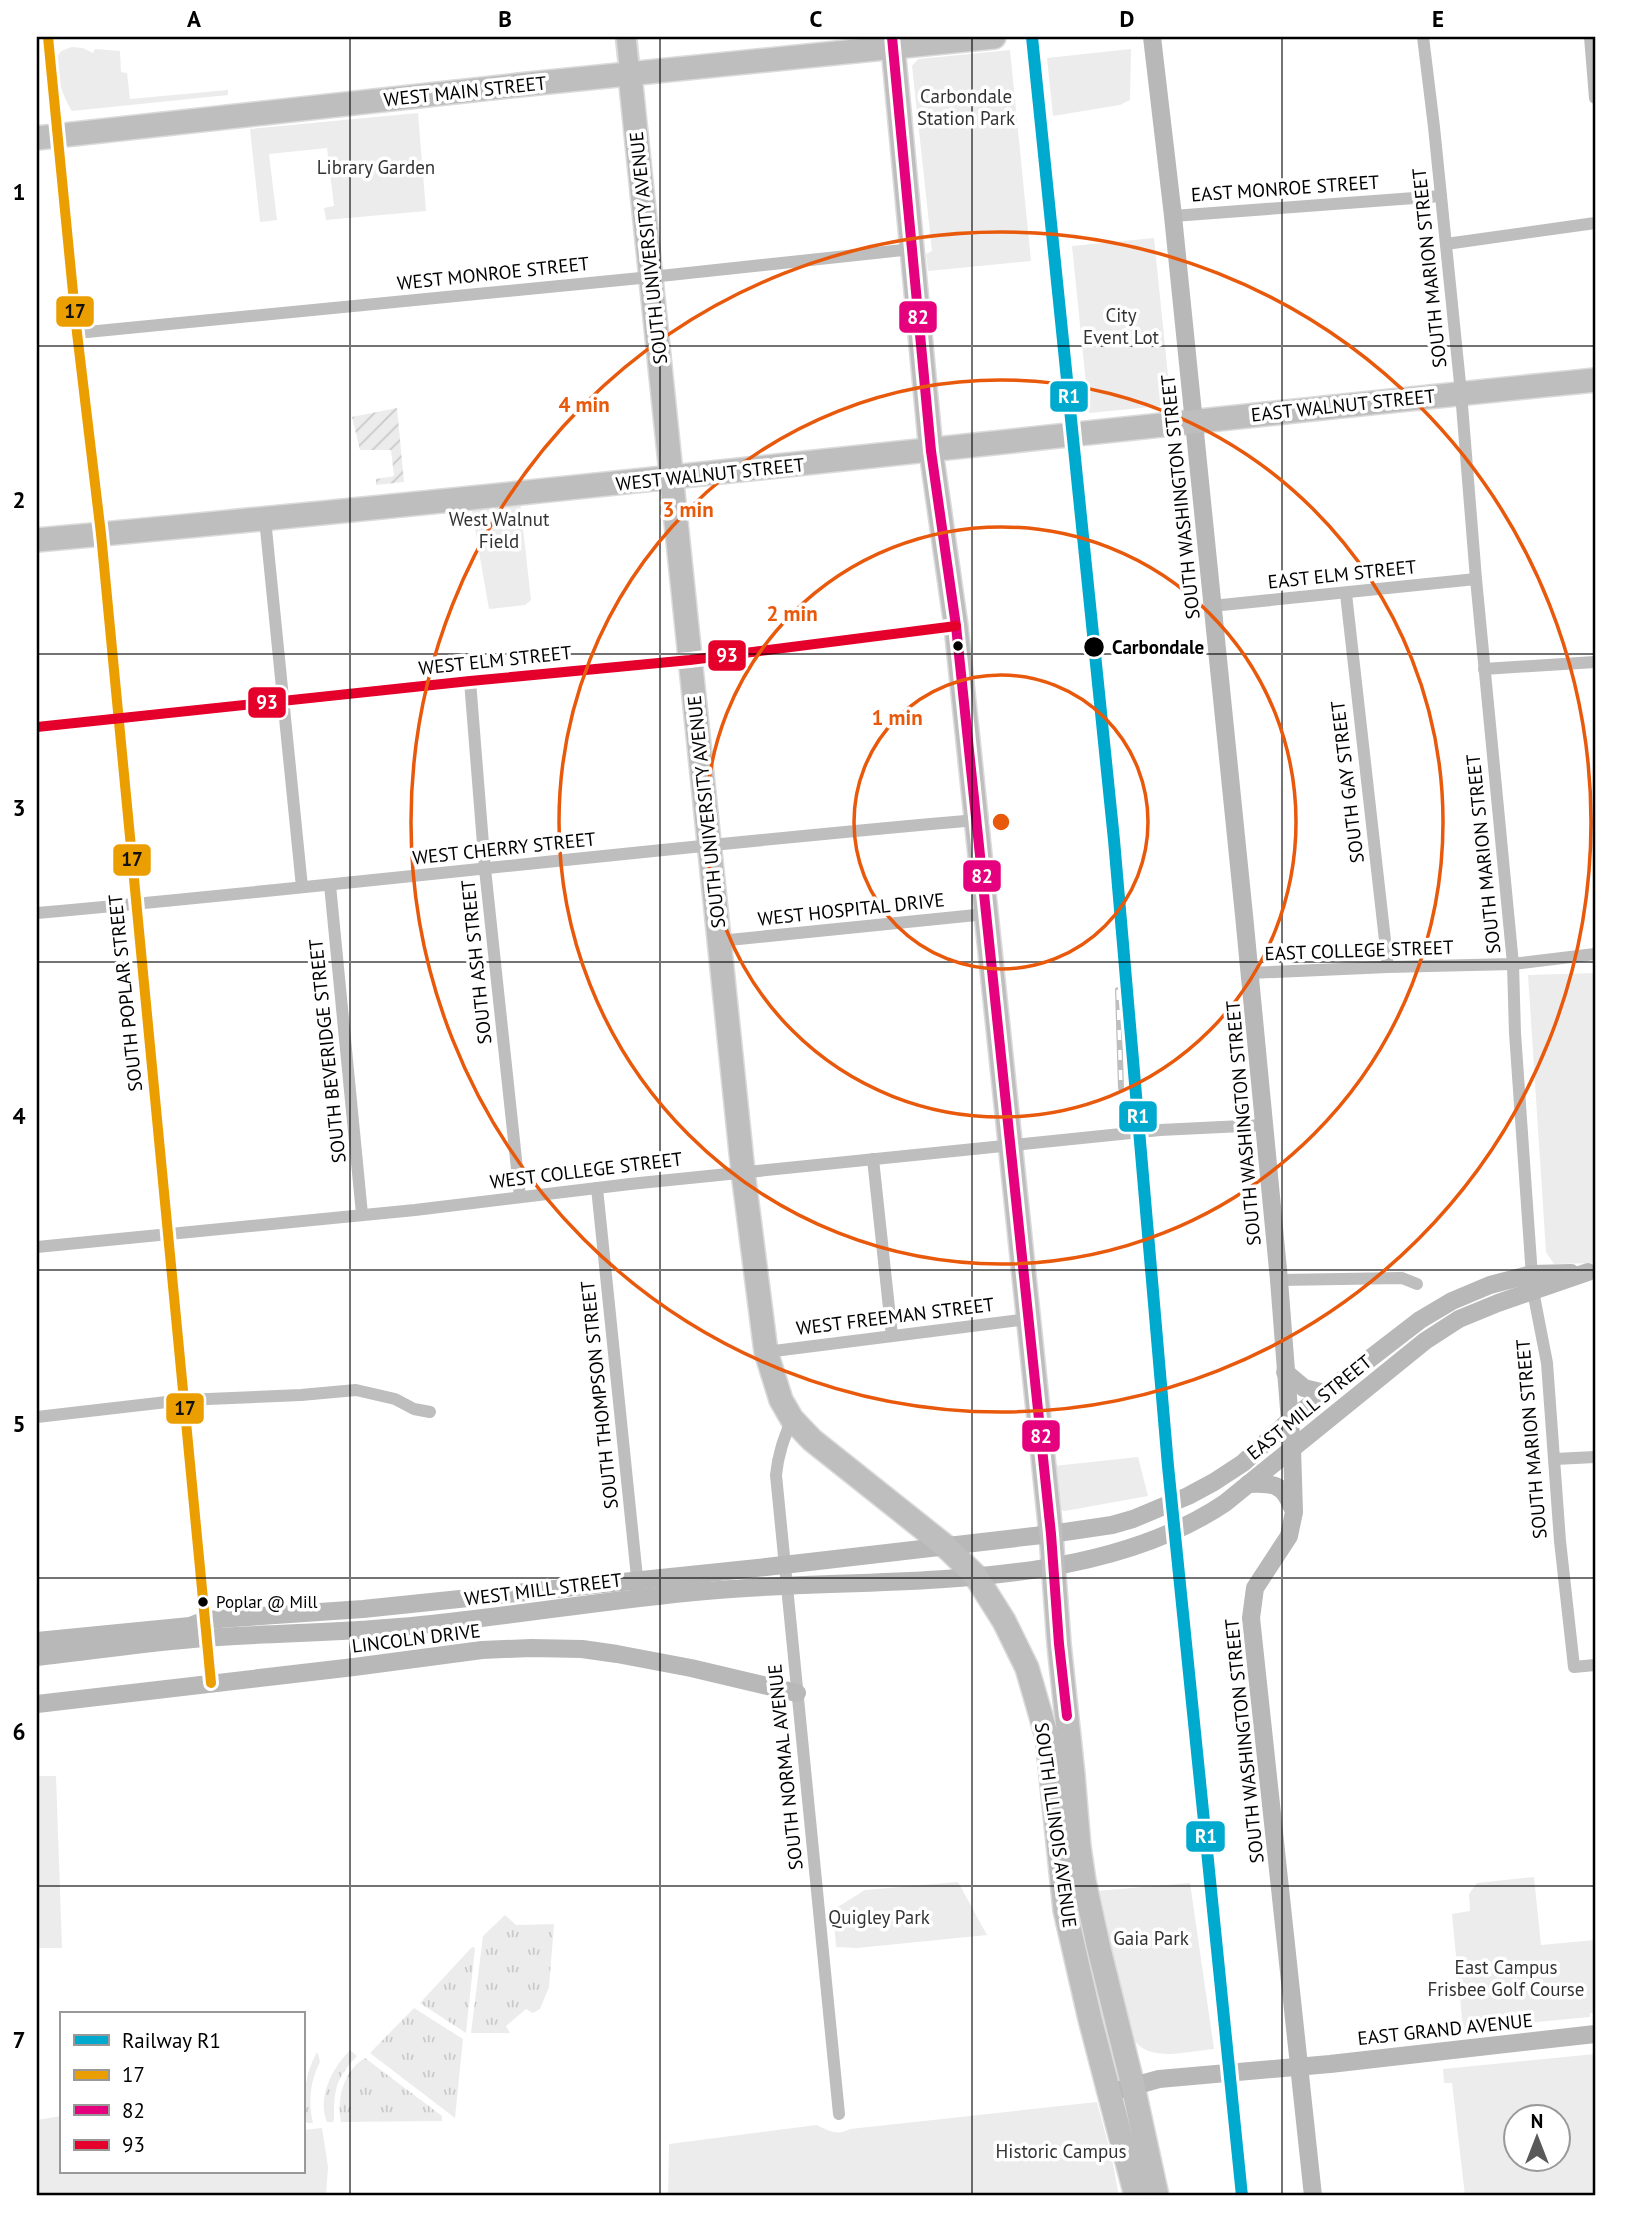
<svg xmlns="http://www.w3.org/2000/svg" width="1632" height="2233" font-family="'PT Sans',sans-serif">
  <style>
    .grass { fill: url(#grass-tufts) }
    .park { fill: #ececec; fill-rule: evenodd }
    .garden { fill: url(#garden-furrows) }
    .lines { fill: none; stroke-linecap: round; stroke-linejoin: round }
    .primary-casing { stroke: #dbdbdb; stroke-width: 23 }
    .highway-casing { stroke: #dbdbdb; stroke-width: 26 }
    .street { stroke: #bebebe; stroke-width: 12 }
    .secondary { stroke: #b8b8b8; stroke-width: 18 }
    .primary { stroke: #bebebe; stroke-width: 19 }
    .highway { stroke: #bebebe; stroke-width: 23 }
    .rail-casing { stroke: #bebebe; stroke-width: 6 }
    .rail { stroke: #fff; stroke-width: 3.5; stroke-dasharray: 10; stroke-linecap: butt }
    .bus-1-casing { stroke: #fff; stroke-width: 16 }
    .bus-2-casing { stroke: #fff; stroke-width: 16 }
    .bus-3-casing { stroke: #fff; stroke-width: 16 }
    .bus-1 { stroke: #eb9e00; stroke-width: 10 }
    .bus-2 { stroke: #e5007d; stroke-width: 10 }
    .bus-3 { stroke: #e4002b; stroke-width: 10 }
    .rail-1-casing { stroke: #fff; stroke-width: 18 }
    .rail-1 { stroke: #00a9ce; stroke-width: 12 }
    .grid { fill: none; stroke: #000; stroke-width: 2; stroke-opacity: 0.55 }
    .ring { fill: none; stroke: #e8590c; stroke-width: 3.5 }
    .bus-dot { fill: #000; stroke: #fff; stroke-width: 2.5 }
    .labels { text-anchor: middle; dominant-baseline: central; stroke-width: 7; stroke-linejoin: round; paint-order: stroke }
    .bus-label { font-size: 17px; fill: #000; stroke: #fff; text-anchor: start }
    .street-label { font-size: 19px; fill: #000; stroke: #fff }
    .park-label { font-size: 19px; fill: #333; stroke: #fff }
    .stop-label { font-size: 19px; font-weight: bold; fill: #000; stroke: #fff; text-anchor: start }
    .centre { fill: #e8590c; stroke: #fff; stroke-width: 3.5 }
    .ring-label { font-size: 21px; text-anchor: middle; font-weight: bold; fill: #e8590c; stroke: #fff; stroke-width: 7; stroke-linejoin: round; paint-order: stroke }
    .line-badge { stroke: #fff; stroke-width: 2.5 }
    .badge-label { font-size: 19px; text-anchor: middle; font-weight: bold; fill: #fff }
    .pale-badge-label { font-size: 19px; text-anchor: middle; font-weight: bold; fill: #111 }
    .neatline { fill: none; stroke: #000; stroke-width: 2.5 }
    .grid-label { font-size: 23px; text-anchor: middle; font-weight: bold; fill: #000 }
  </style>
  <defs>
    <pattern id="grass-tufts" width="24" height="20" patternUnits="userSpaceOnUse" patternTransform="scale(1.75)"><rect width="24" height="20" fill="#ececec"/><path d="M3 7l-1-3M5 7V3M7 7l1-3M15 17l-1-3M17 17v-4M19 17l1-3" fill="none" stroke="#c9c9c9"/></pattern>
    <pattern id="garden-furrows" width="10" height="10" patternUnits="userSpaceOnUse" patternTransform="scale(1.75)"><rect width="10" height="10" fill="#ececec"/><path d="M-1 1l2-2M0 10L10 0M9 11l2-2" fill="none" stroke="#c9c9c9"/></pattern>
  </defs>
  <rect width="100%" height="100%" fill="#fff"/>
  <g class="grass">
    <path d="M505 1915 516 1925 554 1924 549 1987 540 2009 533 2013 526 2009 506 2026 510 2033H471L483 1936Z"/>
    <path d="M472 1947 475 1948 466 2033 420 2003Z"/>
    <path d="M414 2008 463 2039 455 2118 370 2053Z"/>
    <path d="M350 2050 357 2056C336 2078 334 2089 334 2119L333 2122H327C317 2096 332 2069 350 2050Z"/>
    <path d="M317 2052 320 2062C310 2081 308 2102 313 2123H308L305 2121C303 2097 305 2073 317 2052Z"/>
    <path d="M365 2058 442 2116V2121L341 2122C336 2099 344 2070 365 2058Z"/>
  </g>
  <g class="park">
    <path d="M72 47 83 48 93 53 95 49 120 51 121 72 127 73 130 99 228 90V95L72 111C65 101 52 69 58 56 60 50 66 49 72 47Z"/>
    <path d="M1131 49 1130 100 1120 105 1053 116 1047 58Z"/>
    <path d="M1010 50 1031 261 928 271 926 254 932 251 912 66 918 59Z"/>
    <path d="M418 113 426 211 326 220 324 208 334 206 327 148 269 154 277 220 260 222 250 129Z"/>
    <path d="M1154 238 1171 405 1089 413 1072 246Z"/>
    <path d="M520 501 531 600 525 605 489 609 471 506Z"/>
    <path d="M1595 973V1263L1554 1264 1546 1252 1528 975Z"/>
    <path d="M1138 1457 1148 1496 1065 1511 1060 1510 1054 1466Z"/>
    <path d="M37 1776H56L62 1948H37Z"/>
    <path d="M1534 1877 1541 1945 1595 1940 1594 2013H1590V2017L1463 2029 1452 1914 1470 1911 1469 1894 1477 1883Z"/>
    <path d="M958 1882 987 1935 857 1948 836 1947 833 1910 865 1890Z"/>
    <path d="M1190 1883 1214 2049C1188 2051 1147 2064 1132 2037L1096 1891Z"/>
    <path d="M1595 2054V2196H1465L1452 2083H1444L1443 2069ZM1516 2118H1558V2160H1516Z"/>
    <path d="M1097 2102 1112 2159 1119 2196H668L669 2144 817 2125C828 2131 838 2136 850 2129Z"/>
    <path d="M61 2116V2172H303V2130L322 2128 328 2167 326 2196H37V2120Z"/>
  </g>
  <path class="garden" d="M397 408 404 482 376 485V479L394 476 391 450H360L352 417Z"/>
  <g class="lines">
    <g class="primary-casing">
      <path id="primary" d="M626 37 630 75"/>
    </g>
    <g class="highway-casing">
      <g id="highway">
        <path d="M893 47 931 451 956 626 1051 1534 1059 1644 1073 1775 1079 1847 1084 1881 1099 1949 1133 2086 1157 2196"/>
        <path d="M630 75 743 1172 766 1352 781 1400 792 1419 812 1440 944 1545 975 1575 1004 1621 1027 1668 1047 1737 1065 1910 1090 2019 1136 2196"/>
        <path d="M37 138 519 85 994 37"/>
        <path d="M37 540C557 493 1076 432 1595 380"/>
      </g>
    </g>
    <g class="street">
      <path d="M48 37 77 333 101 534 211 1683"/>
      <path d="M1423 37 1434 127 1461 393 1476 579 1513 964 1515 1033 1533 1291 1547 1363 1560 1541 1574 1667 1595 1665"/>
      <path d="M1590 37 1595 98"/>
      <path d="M1173 216 1441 196"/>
      <path d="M1446 244 1595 223"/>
      <path d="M77 333 651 277 912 249"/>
      <path d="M265 519 302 887"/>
      <path d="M1346 594 1388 967"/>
      <path d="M1212 606 1476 579"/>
      <path d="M1484 669 1595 662"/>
      <path d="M470 681 485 869 520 1197"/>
      <path d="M37 727 470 681 690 660 956 626"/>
      <path d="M330 885 362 1214"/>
      <path d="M37 913C350 885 663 847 976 820"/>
      <path d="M719 941 986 914"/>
      <path d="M1250 973 1388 967 1513 964 1595 954"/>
      <path d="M873 1159 892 1336"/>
      <path d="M597 1188 638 1587"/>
      <path d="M37 1247 415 1210 630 1184 1160 1130 1263 1125"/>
      <path d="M1279 1280 1402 1278 1417 1284"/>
      <path d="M766 1352 1028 1319"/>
      <path d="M37 1417 184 1400 301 1395 356 1390 395 1399 414 1409 430 1412"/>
      <path d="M792 1419C784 1438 778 1454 776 1475L839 2114"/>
      <path d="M1555 1459 1595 1457"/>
    </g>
    <g class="secondary">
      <path d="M1152 37 1173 216 1244 915 1279 1280 1292 1448 1294 1512 1289 1536 1255 1588 1251 1618 1313 2196"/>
      <path d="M1285 1372 1304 1388 1325 1393"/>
      <path d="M1248 1484C1272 1483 1283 1483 1292 1507"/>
      <path d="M37 1641 190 1626 205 1620 363 1609 766 1567 1051 1534 1112 1525 1133 1519 1188 1496 1214 1482 1243 1463 1289 1421 1420 1320 1452 1301 1490 1285 1532 1274 1571 1273"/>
      <path d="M37 1657C93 1651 149 1642 205 1638 270 1633 335 1633 399 1627 501 1618 603 1600 706 1591 870 1575 1084 1598 1225 1503L1425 1341 1459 1319 1498 1303 1588 1272"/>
      <path d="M37 1704 354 1667 482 1650 531 1648 582 1649 617 1654 691 1668 797 1693"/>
      <path d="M1123 2089 1159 2079 1330 2064 1595 2034"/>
    </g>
    <use href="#primary" class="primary"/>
    <use href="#highway" class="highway"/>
    <g class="rail-casing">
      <g id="rail">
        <path d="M1032 37 1114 840 1168 1466 1223 2005"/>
        <path d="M1118 990 1121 1088"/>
      </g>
    </g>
    <use href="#rail" class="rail"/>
    <g class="bus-1-casing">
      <path id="bus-1" d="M48 37 77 333 101 534 211 1683"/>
    </g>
    <g class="bus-2-casing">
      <path id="bus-2" d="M892 37 931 451 956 626 1051 1534 1059 1644 1067 1716"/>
    </g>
    <g class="bus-3-casing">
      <path id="bus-3" d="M37 727 470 681 690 660 956 626"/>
    </g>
    <use href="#bus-1" class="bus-1"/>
    <use href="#bus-2" class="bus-2"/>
    <use href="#bus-3" class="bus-3"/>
    <g class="rail-1-casing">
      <path id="rail-1" d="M1032 37 1114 840 1168 1466 1242 2196"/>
    </g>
    <use href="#rail-1" class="rail-1"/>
  </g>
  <path class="grid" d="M350 37V2196M660 37V2196M972 37V2196M1282 37V2196M37 346H1595M37 654H1595M37 962H1595M37 1270H1595M37 1578H1595M37 1886H1595"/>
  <g class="ring">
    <circle cx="1001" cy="822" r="147"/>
    <circle cx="1001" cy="822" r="295"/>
    <circle cx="1001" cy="822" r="442"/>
    <circle cx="1001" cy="822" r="590"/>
  </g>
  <g class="bus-dot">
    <circle cx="958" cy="646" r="6"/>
    <circle cx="1094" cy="647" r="11"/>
    <circle cx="203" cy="1602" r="6"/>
  </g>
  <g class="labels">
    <g class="bus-label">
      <text x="216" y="1602">Poplar @ Mill</text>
    </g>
    <g class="street-label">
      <text transform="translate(465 91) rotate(-6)">WEST MAIN STREET</text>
      <text transform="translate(1285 188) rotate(-4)">EAST MONROE STREET</text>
      <text transform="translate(648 248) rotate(-96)">SOUTH UNIVERSITY AVENUE</text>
      <text transform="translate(1429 268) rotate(-96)">SOUTH MARION STREET</text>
      <text transform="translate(493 273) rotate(-6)">WEST MONROE STREET</text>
      <text transform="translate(1343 405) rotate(-6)">EAST WALNUT STREET</text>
      <text transform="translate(710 474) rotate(-6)">WEST WALNUT STREET</text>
      <text transform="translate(1180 497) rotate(-96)">SOUTH WASHINGTON STREET</text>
      <text transform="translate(1342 574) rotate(-6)">EAST ELM STREET</text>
      <text transform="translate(495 660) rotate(-6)">WEST ELM STREET</text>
      <text transform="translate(1347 782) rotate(-97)">SOUTH GAY STREET</text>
      <text transform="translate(706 812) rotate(-96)">SOUTH UNIVERSITY AVENUE</text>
      <text transform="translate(504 848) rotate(-6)">WEST CHERRY STREET</text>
      <text transform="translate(1483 854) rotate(-96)">SOUTH MARION STREET</text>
      <text transform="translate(851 909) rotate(-6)">WEST HOSPITAL DRIVE</text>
      <text transform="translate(1359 950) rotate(-2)">EAST COLLEGE STREET</text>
      <text transform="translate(476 962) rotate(-96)">SOUTH ASH STREET</text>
      <text transform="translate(125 993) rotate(-96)">SOUTH POPLAR STREET</text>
      <text transform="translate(327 1051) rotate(-96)">SOUTH BEVERIDGE STREET</text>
      <text transform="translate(1243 1123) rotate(-95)">SOUTH WASHINGTON STREET</text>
      <text transform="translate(586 1170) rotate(-7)">WEST COLLEGE STREET</text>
      <text transform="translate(895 1316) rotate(-7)">WEST FREEMAN STREET</text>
      <text transform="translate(599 1395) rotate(-96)">SOUTH THOMPSON STREET</text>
      <text transform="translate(1309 1407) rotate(-39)">EAST MILL STREET</text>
      <text transform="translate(1531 1439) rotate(-95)">SOUTH MARION STREET</text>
      <text transform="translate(543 1589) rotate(-7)">WEST MILL STREET</text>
      <text transform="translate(416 1638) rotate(-7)">LINCOLN DRIVE</text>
      <text transform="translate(1244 1741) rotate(-96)">SOUTH WASHINGTON STREET</text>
      <text transform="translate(785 1767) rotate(-96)">SOUTH NORMAL AVENUE</text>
      <text transform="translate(1056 1825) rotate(82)">SOUTH ILLINOIS AVENUE</text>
      <text transform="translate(1445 2029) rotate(-6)">EAST GRAND AVENUE</text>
    </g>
    <g class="park-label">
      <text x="966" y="96">Carbondale<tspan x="966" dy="22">Station Park</tspan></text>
      <text x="376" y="167">Library Garden</text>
      <text x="1121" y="315">City<tspan x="1121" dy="22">Event Lot</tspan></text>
      <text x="499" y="519">West Walnut<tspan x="499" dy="22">Field</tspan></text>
      <text x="879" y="1917">Quigley Park</text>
      <text x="1151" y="1938">Gaia Park</text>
      <text x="1506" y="1967">East Campus<tspan x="1506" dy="22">Frisbee Golf Course</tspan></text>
      <text x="1061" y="2151">Historic Campus</text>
    </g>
    <g class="stop-label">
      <text x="1112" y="647">Carbondale</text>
    </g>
  </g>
  <circle cx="1001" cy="822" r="10" class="centre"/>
  <g class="ring-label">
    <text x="584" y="412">4 min</text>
    <text x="688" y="517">3 min</text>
    <text x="792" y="621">2 min</text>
    <text x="897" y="725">1 min</text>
  </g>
  <g class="line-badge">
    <rect x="55" y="295" width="40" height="33" rx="7" fill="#eb9e00"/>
    <rect x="898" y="300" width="40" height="34" rx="7" fill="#e5007d"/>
    <rect x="1049" y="380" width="40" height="33" rx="7" fill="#00a9ce"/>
    <rect x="707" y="639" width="40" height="33" rx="7" fill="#e4002b"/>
    <rect x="247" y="686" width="40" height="33" rx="7" fill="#e4002b"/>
    <rect x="112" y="843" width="40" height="34" rx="7" fill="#eb9e00"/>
    <rect x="962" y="859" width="40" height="34" rx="7" fill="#e5007d"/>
    <rect x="1118" y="1100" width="40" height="33" rx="7" fill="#00a9ce"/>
    <rect x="165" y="1392" width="40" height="33" rx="7" fill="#eb9e00"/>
    <rect x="1021" y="1419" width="40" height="34" rx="7" fill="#e5007d"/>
    <rect x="1185" y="1820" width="41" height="33" rx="7" fill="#00a9ce"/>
  </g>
  <g class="badge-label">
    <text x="918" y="324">82</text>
    <text x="1069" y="403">R1</text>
    <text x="727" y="662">93</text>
    <text x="267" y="709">93</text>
    <text x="982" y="883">82</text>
    <text x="1138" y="1123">R1</text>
    <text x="1041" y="1443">82</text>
    <text x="1206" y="1843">R1</text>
  </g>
  <g class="pale-badge-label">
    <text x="75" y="318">17</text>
    <text x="132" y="866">17</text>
    <text x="185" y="1415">17</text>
  </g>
  <rect width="1632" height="2233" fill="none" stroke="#ffffff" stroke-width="77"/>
  <rect x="60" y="2012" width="245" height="161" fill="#ffffff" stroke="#999999" stroke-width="2"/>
  <rect x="74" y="2035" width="35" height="10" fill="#00a9ce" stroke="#999999" stroke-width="2"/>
  <text x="122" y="2048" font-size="21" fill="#000000">Railway R1</text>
  <rect x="74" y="2070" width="35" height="10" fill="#eb9e00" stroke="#999999" stroke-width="2"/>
  <text x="122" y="2082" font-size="21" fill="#000000">17</text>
  <rect x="74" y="2105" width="35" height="10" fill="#e5007d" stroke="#999999" stroke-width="2"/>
  <text x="122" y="2118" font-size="21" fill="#000000">82</text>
  <rect x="74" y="2140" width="35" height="10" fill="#e4002b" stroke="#999999" stroke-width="2"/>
  <text x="122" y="2152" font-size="21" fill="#000000">93</text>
  <g transform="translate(1537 2138)"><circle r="33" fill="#ffffff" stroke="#999999" stroke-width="2"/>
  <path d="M0-5L12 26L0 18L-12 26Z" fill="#595959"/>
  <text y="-10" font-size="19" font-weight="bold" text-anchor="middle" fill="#000000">N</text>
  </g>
  <rect x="38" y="38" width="1556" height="2156" class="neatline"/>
  <g class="grid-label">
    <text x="194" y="27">A</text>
    <text x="505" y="27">B</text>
    <text x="816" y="27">C</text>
    <text x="1127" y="27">D</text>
    <text x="1438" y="27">E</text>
    <text x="19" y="200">1</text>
    <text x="19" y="508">2</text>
    <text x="19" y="816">3</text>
    <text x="19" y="1124">4</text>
    <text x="19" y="1432">5</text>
    <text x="19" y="1740">6</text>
    <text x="19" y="2048">7</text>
  </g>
</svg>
